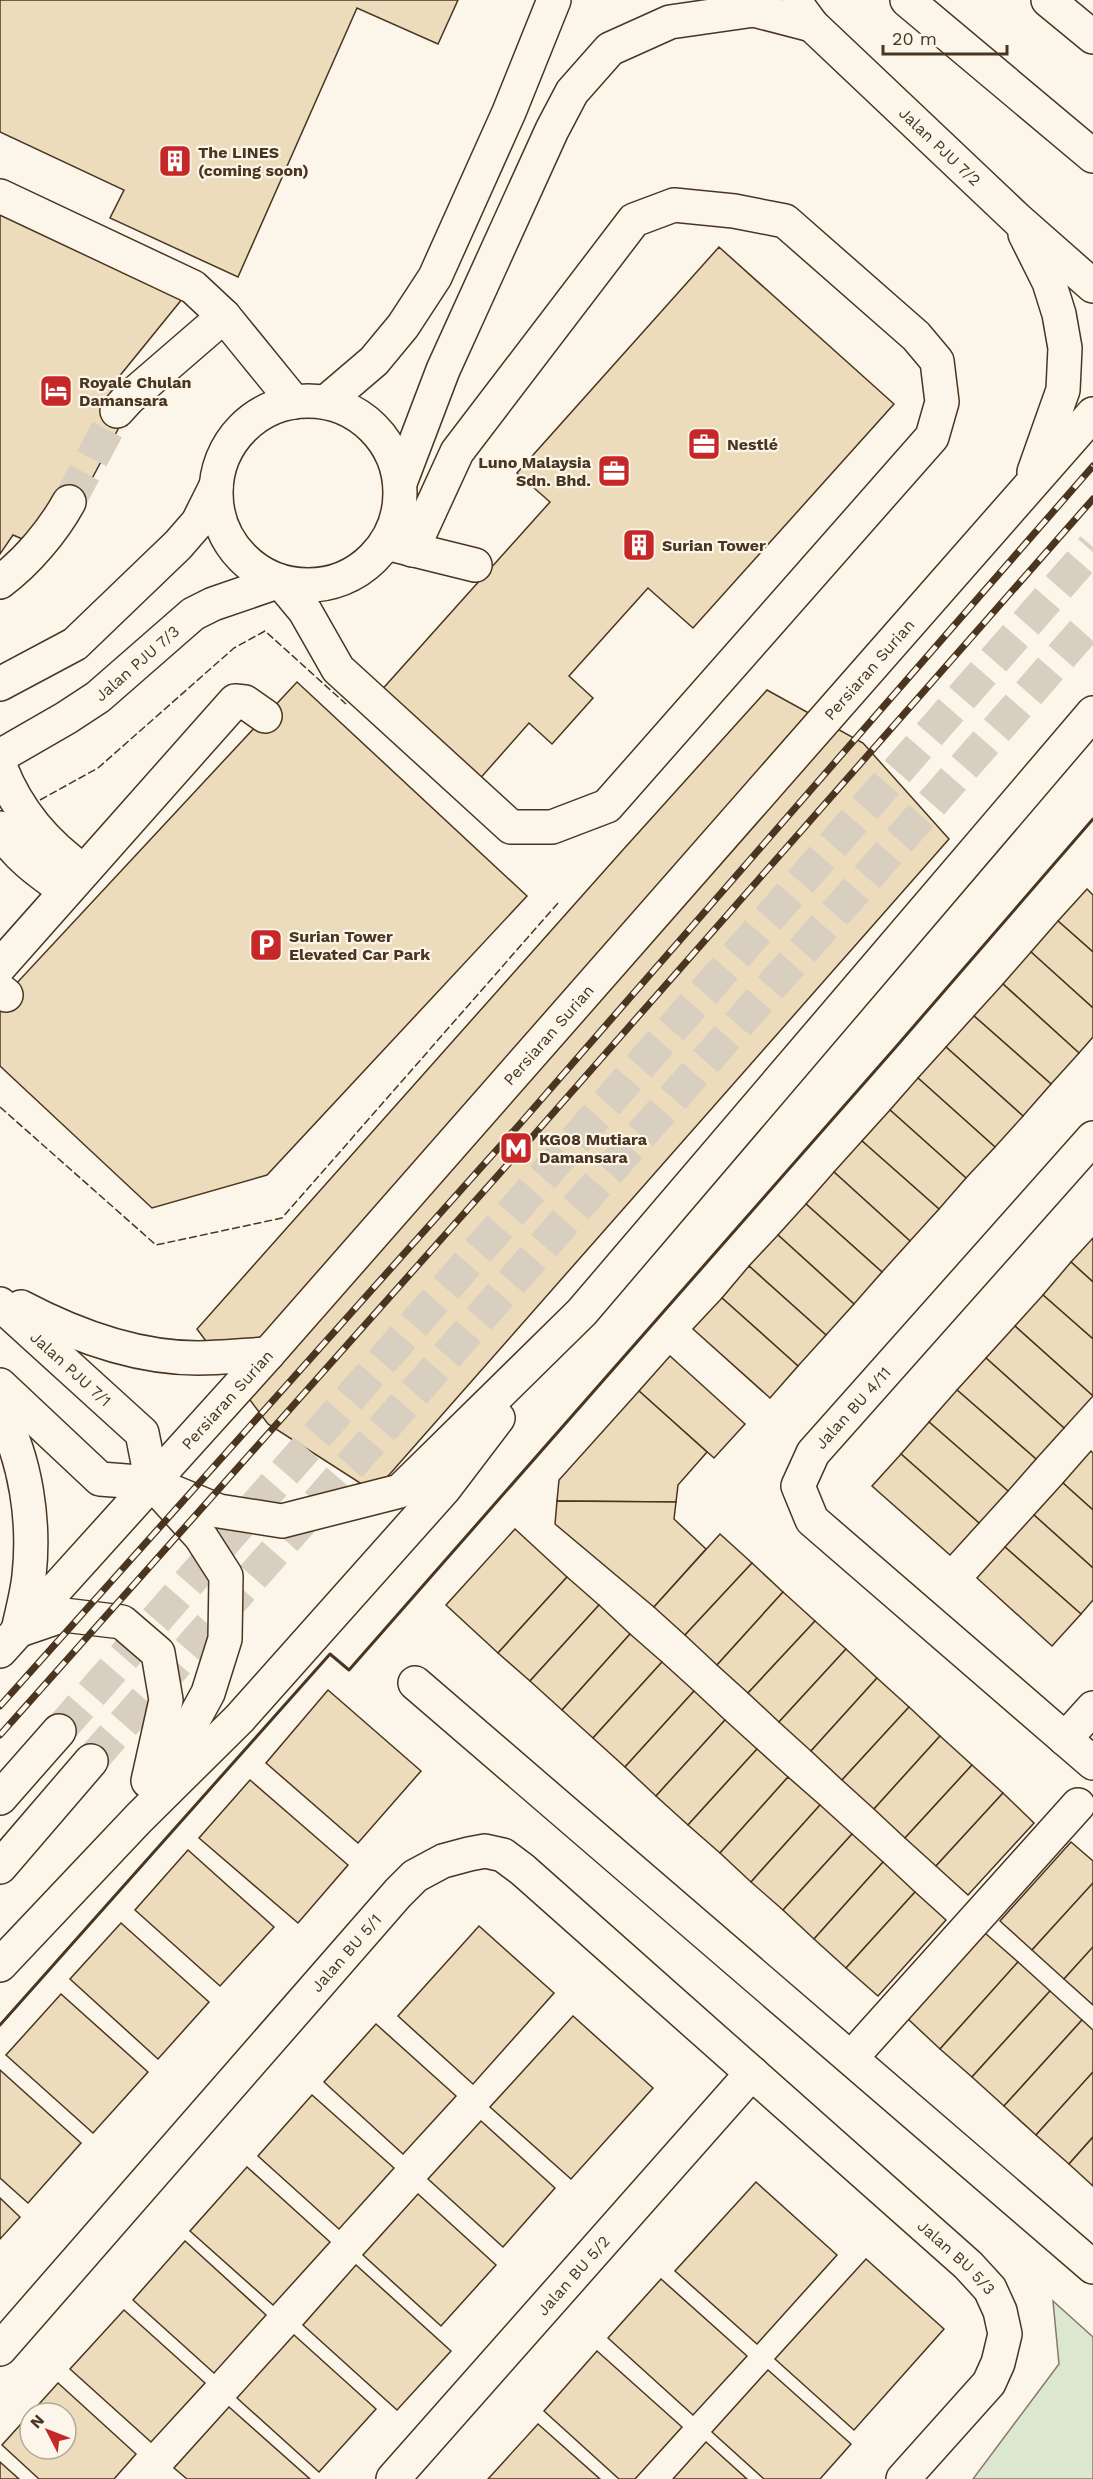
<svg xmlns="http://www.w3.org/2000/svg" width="1093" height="2479" font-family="'Work Sans',sans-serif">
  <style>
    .green { fill: #dce7d0; stroke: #887966; stroke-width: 1.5 }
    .building { fill: #ecdcbc; stroke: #4a3520; stroke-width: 1.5 }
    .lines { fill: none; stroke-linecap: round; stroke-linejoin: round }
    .minor-tunnel { stroke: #d8cfc1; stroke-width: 33; stroke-dasharray: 33 16; stroke-linecap: butt }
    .major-tunnel { stroke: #d8cfc1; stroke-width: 33; stroke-dasharray: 33 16; stroke-linecap: butt }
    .minor-casing { stroke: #4a3520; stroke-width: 36 }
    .major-casing { stroke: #4a3520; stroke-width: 36 }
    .minor { stroke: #fbf6e9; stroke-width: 33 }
    .major { stroke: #fbf6e9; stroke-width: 33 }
    .rail-casing { stroke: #4a3520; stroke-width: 7 }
    .rail { stroke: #fbf6e9; stroke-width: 4.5; stroke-dasharray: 14; stroke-linecap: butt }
    .fence { stroke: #4a3520; stroke-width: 1.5; stroke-dasharray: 8 3; stroke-linecap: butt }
    .wall { stroke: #4a3520; stroke-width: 3 }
    .labels { text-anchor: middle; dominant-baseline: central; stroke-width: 4.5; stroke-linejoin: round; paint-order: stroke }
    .street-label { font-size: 16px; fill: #4a3520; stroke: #fbf6e9 }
    .poi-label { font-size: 16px; font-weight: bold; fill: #4a3520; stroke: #fbf6e9; text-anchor: start }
  </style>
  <rect width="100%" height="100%" fill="#fbf6e9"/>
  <path class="green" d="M1053 2301 1093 2337V2479H973L1059 2364Z"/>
  <g class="building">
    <path d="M0 0H458L438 44 357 8 238 277 110 218 124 190 0 132Z"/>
    <path d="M0 213 187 293 118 378 105 404 125 416 77 507 34 544 13 535 0 554Z"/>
    <path d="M719 247 894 404 693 628 648 588 569 676 593 698 552 744 529 723 477 782 379 693 550 502 517 473Z"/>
    <path d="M297 682 527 896 267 1175 152 1208 0 1066V1001Z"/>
    <path d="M767 690 863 743 949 839 374 1492 268 1424 197 1329 621 852Z"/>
    <path d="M1087 889 1093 895V952L1058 921Z"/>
    <path d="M1058 921 1093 952V1008L1031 952Z"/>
    <path d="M1031 952 1093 1008V1037L1079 1053 1003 984Z"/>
    <path d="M1003 984 1079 1053 1051 1084 974 1016Z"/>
    <path d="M974 1016 1051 1084 1023 1116 946 1047Z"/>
    <path d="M946 1047 1023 1116 995 1147 918 1078Z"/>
    <path d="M918 1078 995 1147 966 1178 890 1110Z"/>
    <path d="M890 1110 966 1178 939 1209 862 1141Z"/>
    <path d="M862 1141 939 1209 910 1241 834 1172Z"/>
    <path d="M834 1172 910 1241 882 1272 806 1204Z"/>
    <path d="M806 1204 882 1272 854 1304 778 1235Z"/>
    <path d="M778 1235 854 1304 826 1335 749 1266Z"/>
    <path d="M1093 1238V1282L1071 1262Z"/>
    <path d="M1071 1262 1093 1282V1339L1043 1295Z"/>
    <path d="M749 1266 826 1335 798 1366 722 1298Z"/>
    <path d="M1043 1295 1093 1339V1396L1015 1326Z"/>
    <path d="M722 1298 798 1366 770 1398 693 1329Z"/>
    <path d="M1015 1326 1093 1396 1064 1428 986 1358Z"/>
    <path d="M670 1356 745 1424 714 1458 639 1391Z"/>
    <path d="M986 1358 1064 1428 1036 1459 957 1390Z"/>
    <path d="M957 1390 1036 1459 1008 1491 929 1422Z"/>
    <path d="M639 1391 707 1452 678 1485 676 1502 557 1501 559 1480Z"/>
    <path d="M929 1422 1008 1491 979 1523 901 1454Z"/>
    <path d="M1091 1451 1093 1453V1510L1063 1483Z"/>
    <path d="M901 1454 979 1523 950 1555 872 1486Z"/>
    <path d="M1063 1483 1093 1510V1568L1034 1515Z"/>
    <path d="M557 1501 676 1502 674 1519 706 1549 654 1607 555 1524Z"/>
    <path d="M1034 1515 1093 1568V1600L1081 1614 1005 1547Z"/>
    <path d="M515 1529 567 1577 498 1653 446 1605Z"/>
    <path d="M720 1534 752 1563 685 1635 654 1607Z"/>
    <path d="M1005 1547 1081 1614 1052 1646 977 1578Z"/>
    <path d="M752 1563 783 1592 717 1665 685 1635Z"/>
    <path d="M567 1577 599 1605 530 1681 498 1653Z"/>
    <path d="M783 1592 815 1621 748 1693 717 1665Z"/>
    <path d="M599 1605 630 1634 562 1710 530 1681Z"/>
    <path d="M815 1621 846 1649 779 1722 748 1693Z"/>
    <path d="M630 1634 662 1662 593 1738 562 1710Z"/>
    <path d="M846 1649 877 1678 811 1751 779 1722Z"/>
    <path d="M662 1662 694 1691 625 1767 593 1738Z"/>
    <path d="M877 1678 909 1707 842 1780 811 1751Z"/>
    <path d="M328 1690 421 1771 358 1843 266 1763Z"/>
    <path d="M694 1691 725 1720 656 1796 625 1767Z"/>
    <path d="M909 1707 940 1736 874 1809 842 1780Z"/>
    <path d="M725 1720 757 1749 688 1825 656 1796Z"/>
    <path d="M940 1736 972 1765 905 1838 874 1809Z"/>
    <path d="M757 1749 788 1777 720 1853 688 1825Z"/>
    <path d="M972 1765 1003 1793 936 1866 905 1838Z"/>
    <path d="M788 1777 820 1805 751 1882 720 1853Z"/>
    <path d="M250 1780 348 1865 298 1923 199 1838Z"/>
    <path d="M1003 1793 1034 1823 968 1895 936 1866Z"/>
    <path d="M820 1805 852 1834 783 1910 751 1882Z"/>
    <path d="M852 1834 883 1862 814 1939 783 1910Z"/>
    <path d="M1071 1842 1093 1861V1883L1032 1950 1000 1921Z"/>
    <path d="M188 1850 274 1927 220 1986 135 1910Z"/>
    <path d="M883 1862 915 1892 846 1968 814 1939Z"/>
    <path d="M1093 1883V1947L1064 1979 1032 1950Z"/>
    <path d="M915 1892 946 1920 878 1996 846 1968Z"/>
    <path d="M121 1923 209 2002 158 2059 70 1979Z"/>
    <path d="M479 1926 554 1993 473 2084 398 2016Z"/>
    <path d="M985 1933 1018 1962 940 2049 908 2019Z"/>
    <path d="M1093 1947V2005L1064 1979Z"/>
    <path d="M1018 1962 1050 1991 972 2077 940 2049Z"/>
    <path d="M1050 1991 1082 2020 1004 2106 972 2077Z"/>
    <path d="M61 1994 148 2072 93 2133 6 2055Z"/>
    <path d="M573 2016 653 2088 571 2179 490 2107Z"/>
    <path d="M1082 2020 1093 2030V2072L1036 2135 1004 2106Z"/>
    <path d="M376 2024 456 2096 403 2154 324 2082Z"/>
    <path d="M0 2070 81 2143 28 2203 0 2178Z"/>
    <path d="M1093 2072V2137L1069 2164 1036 2135Z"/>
    <path d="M312 2095 394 2168 339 2229 258 2156Z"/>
    <path d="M481 2121 555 2188 503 2247 428 2179Z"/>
    <path d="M1093 2137V2186L1069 2164Z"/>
    <path d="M247 2167 330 2242 273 2305 190 2231Z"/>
    <path d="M756 2182 837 2255 757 2344 675 2271Z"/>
    <path d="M418 2194 496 2265 441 2326 363 2255Z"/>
    <path d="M0 2198 20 2217 0 2239Z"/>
    <path d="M185 2241 266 2315 214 2373 133 2300Z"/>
    <path d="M866 2259 944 2329 854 2430 775 2359Z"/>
    <path d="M356 2265 451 2351 397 2410 303 2325Z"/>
    <path d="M661 2279 747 2356 693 2415 608 2338Z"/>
    <path d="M124 2310 205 2383 151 2442 70 2369Z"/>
    <path d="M294 2335 376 2409 319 2472 237 2398Z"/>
    <path d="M597 2351 682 2427 635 2479H619L544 2411Z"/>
    <path d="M768 2370 851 2444 820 2479H764L712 2432Z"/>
    <path d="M58 2383 136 2454 114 2479H39L2 2445 30 2414V2449H66V2413H31Z"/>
    <path d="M229 2407 310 2479H187L174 2468Z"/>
    <path d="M538 2424 600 2479H488Z"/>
    <path d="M706 2442 747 2479H673Z"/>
    <path d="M0 2462 19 2479H0Z"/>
  </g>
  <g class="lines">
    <path class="minor-tunnel" d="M69 502 117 411"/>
    <g class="major-tunnel">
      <path d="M59 1731 1093 547"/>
      <path d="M91 1761 1093 620"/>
    </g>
    <g class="minor-casing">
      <g id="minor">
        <path d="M907 0 1093 156"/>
        <path d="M1048 0 1093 37"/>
        <path id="s1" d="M798 6 812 25 1018 220 1093 286"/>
        <path d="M0 196 193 287 224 316 294 402"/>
        <path d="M1025 234 1049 282 1059 314 1065 348 1063 390 1034 472"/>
        <circle cx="308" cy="493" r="92"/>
        <path d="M326 402 374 361 403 326 435 277 509 112 554 0"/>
        <path d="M117 411 128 399 224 316"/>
        <path d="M400 483 443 370 552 130 572 92 610 49 670 22 754 10 812 25"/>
        <path d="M390 544 475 565"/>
        <path d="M0 582C27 562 53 531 69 502"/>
        <path d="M0 684 75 644 178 545 198 522 216 486"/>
        <path id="s2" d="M0 756 66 718 98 697 193 614 213 604 280 581 305 611 338 669 511 827H552L607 806 932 437 942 402 937 361 916 336 785 221 734 211 674 205 634 220 457 452 412 550"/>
        <path d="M0 766C17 811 45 844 84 871"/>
        <path d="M0 828C14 855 42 874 66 891"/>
        <path d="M0 966 235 701 245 702 265 716"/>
        <path d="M0 990 6 995"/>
        <path d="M1093 1138 813 1453 798 1486 812 1520 1093 1763"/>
        <path id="s3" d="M0 1304 142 1433 152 1483 201 1537 226 1576 225 1639 208 1693 158 1785"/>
        <path d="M21 1307C76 1336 136 1358 198 1358 222 1358 245 1355 268 1354"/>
        <path d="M0 1385 100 1479 152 1483 219 1511 282 1521 400 1491 582 1312 1093 713"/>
        <path d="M0 1411C26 1460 35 1521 29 1576 27 1594 22 1613 18 1630"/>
        <path d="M20 1630 64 1615 122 1622 158 1653 166 1700 148 1781"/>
        <path id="s4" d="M0 1651 268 1354 1093 414"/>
        <path d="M415 1683 1093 2267"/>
        <path d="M1065 1739 1093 1708"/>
        <path d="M0 1965 139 1818 240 1718 444 1489 498 1418"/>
        <path d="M851 2058 1078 1805"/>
        <path id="s5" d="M0 2349 398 1893 415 1876 443 1861 469 1854 485 1851 503 1855 523 1870 968 2265 990 2289 1000 2311 1005 2334 998 2363 989 2383 903 2479"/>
        <path id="s6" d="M393 2479 752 2073"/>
      </g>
    </g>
    <g class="major-casing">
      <g id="major">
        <path d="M0 1798 59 1731"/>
        <path d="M0 1867 91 1761"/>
      </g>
    </g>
    <use href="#minor" class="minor"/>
    <use href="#major" class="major"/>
    <g class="rail-casing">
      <g id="rail">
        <path d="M0 1706 519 1125 1093 466"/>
        <path d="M0 1735 533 1136 1093 499"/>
      </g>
    </g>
    <use href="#rail" class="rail"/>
    <g class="fence">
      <path d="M40 800 98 768 234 648 265 631 346 704"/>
      <path d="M0 1107 156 1245 282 1218 558 903"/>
    </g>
    <path class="wall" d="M0 2025 330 1654 349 1670 895 1048 1093 819"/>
  </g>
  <defs>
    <g id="building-square" transform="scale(1.725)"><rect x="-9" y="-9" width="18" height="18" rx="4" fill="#c62828" stroke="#fbf6e9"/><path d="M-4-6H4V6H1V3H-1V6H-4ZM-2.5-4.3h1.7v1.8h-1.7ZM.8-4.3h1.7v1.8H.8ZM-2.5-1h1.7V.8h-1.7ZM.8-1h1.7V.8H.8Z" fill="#fff"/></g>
    <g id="hotel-square" transform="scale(1.725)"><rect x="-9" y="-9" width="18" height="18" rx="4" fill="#c62828" stroke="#fbf6e9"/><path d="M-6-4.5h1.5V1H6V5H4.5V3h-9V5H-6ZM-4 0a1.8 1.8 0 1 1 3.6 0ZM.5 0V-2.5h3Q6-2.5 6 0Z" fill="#fff"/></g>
    <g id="office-square" transform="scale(1.725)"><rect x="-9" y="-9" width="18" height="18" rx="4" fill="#c62828" stroke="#fbf6e9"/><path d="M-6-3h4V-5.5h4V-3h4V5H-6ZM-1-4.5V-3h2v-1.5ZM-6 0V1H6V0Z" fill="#fff"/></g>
    <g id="parking-square" transform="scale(1.725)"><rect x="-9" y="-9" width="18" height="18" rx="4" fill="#c62828" stroke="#fbf6e9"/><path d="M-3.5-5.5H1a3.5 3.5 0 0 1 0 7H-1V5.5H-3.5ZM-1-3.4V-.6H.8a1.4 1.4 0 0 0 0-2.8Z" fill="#fff"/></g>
    <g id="metro-square" transform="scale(1.725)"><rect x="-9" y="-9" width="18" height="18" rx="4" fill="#c62828" stroke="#fbf6e9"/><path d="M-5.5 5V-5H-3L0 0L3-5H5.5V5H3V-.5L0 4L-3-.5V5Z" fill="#fff"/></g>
  </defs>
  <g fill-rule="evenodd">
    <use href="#building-square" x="175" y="161"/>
    <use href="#hotel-square" x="56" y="391"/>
    <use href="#office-square" x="704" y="444"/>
    <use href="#office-square" x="614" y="471"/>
    <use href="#building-square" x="639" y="545"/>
    <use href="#parking-square" x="266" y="945"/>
    <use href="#metro-square" x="516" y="1148"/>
  </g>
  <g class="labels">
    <g class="street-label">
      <text stroke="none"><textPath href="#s1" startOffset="200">Jalan PJU 7/2</textPath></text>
      <text stroke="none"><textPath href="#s2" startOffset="166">Jalan PJU 7/3</textPath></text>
      <text stroke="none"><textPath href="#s4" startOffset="1311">Persiaran Surian</textPath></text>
      <text stroke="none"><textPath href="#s4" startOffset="825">Persiaran Surian</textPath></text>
      <text stroke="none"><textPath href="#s3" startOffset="96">Jalan PJU 7/1</textPath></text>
      <text stroke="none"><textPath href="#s4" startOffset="339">Persiaran Surian</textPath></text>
      <text transform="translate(853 1408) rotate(-48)">Jalan BU 4/11</text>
      <text stroke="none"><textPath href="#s5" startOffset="526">Jalan BU 5/1</textPath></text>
      <text stroke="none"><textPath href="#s5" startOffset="1329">Jalan BU 5/3</textPath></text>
      <text stroke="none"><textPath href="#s6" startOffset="272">Jalan BU 5/2</textPath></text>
    </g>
    <g class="poi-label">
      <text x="198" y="152">The LINES<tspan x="198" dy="18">(coming soon)</tspan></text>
      <text x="79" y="382">Royale Chulan<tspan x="79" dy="18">Damansara</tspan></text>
      <text x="727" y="444">Nestlé</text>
      <text x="591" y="462" text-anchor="end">Luno Malaysia<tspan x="591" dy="18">Sdn. Bhd.</tspan></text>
      <text x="662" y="545">Surian Tower</text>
      <text x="289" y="936">Surian Tower<tspan x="289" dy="18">Elevated Car Park</tspan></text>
      <text x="539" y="1139">KG08 Mutiara<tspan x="539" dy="18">Damansara</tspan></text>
    </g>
  </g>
  <g transform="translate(48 2431) rotate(312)"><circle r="28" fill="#fbf6e9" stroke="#b4a999" stroke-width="1.5"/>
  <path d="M0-4.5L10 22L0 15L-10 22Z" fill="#c62828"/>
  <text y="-9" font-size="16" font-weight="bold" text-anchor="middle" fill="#4a3520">N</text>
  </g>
  <path d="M883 45v9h124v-9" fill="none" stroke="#4a3520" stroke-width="3"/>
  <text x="892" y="45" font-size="18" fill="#4a3520" stroke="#fbf6e9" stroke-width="4.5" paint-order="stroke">20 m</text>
</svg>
